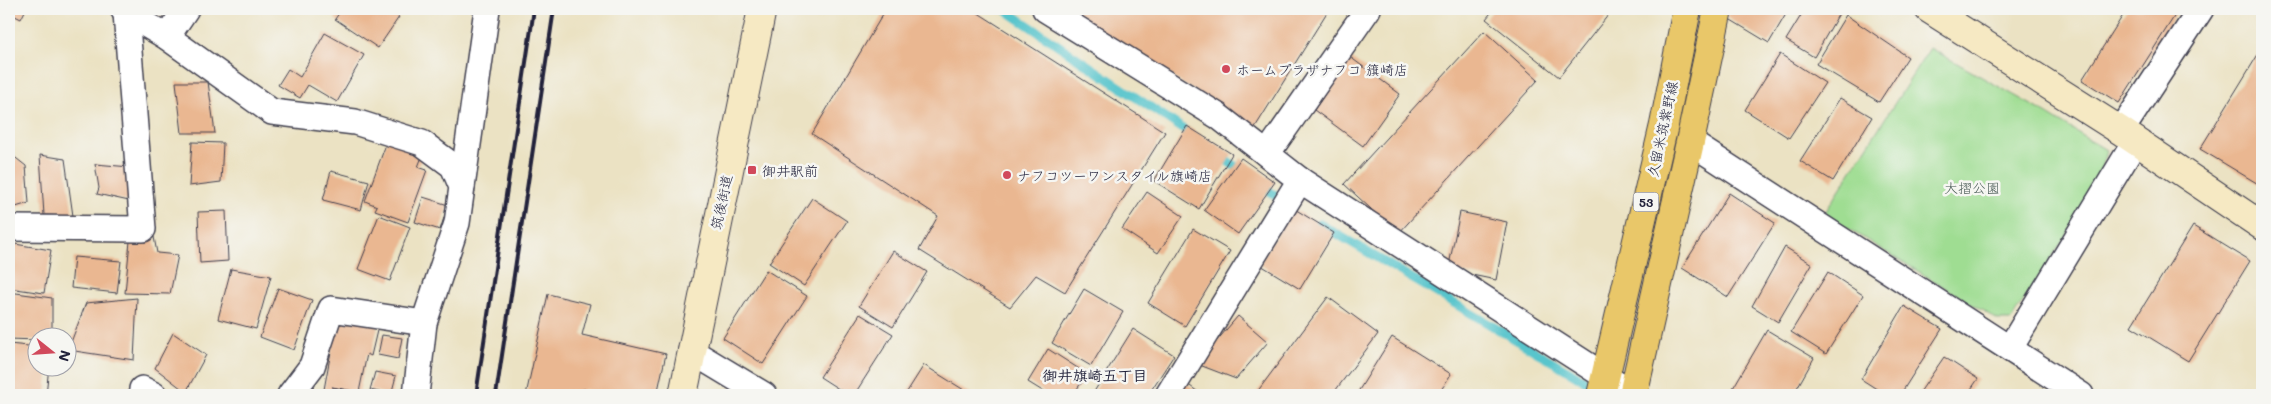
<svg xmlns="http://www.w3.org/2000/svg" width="2271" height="404" font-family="Mali,'Klee One',sans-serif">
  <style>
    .green { fill: #9fdd92; stroke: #608066 }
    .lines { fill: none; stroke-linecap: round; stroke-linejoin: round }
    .stream { stroke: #58c5cc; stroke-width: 9 }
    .building { fill: #eab791 }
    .street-casing { stroke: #403f4f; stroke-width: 28 }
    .secondary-casing { stroke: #403f4f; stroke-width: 30 }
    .primary-casing { stroke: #403f4f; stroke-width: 30 }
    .street { stroke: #fff; stroke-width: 25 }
    .secondary { stroke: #f6e9c3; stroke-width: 28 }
    .primary { stroke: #e9c769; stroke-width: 28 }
    .rail { stroke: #22223b; stroke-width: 4 }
    .poi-dot { fill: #d1495b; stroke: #f6f6f2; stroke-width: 2 }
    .labels { text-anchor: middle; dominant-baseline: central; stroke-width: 5; stroke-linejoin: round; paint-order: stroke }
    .shield { fill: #f6f6f2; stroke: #626272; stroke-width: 1 }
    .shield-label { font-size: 12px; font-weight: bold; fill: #22223b }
    .poi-label { font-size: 14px; fill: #22223b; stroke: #f6f6f2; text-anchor: start }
    .street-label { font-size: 14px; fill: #22223b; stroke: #f6f6f2 }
    .park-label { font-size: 14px; fill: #485a55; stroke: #f6f6f2 }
    .neighbourhood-label { font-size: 15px; font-weight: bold; fill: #22223b; stroke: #f6f6f2 }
  </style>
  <rect width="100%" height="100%" fill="#f6f6f2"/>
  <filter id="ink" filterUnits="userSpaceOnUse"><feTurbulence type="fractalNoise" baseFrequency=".02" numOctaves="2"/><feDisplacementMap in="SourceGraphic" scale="10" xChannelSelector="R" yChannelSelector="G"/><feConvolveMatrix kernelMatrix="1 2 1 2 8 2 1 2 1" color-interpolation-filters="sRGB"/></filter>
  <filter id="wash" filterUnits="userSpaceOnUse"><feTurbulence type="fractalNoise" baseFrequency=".0096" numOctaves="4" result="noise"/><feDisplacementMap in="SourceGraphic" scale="20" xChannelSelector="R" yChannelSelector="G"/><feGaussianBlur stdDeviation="1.12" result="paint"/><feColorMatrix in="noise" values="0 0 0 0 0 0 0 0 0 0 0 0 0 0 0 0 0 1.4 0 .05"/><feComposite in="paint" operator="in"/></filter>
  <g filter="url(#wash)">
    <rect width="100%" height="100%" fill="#ebe2c3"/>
    <path class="green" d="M1930 48 2044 112 2106 150 2099 185 2011 320H1998L1824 214Z"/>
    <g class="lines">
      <g class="stream">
        <path d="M1004 9 1195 137"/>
        <path d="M1219 155 1243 172"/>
        <path d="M1260 184 1285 203"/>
        <path d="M1320 224 1599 389"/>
      </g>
    </g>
    <g id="blocks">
      <g class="building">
        <path d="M9 9H26L21 19 9 13Z"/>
        <path d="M342 9H387L399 17 378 48 335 19Z"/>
        <path d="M886 9H972L1165 132 1065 292 1036 275 1010 307 919 250 938 216 812 134Z"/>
        <path d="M1066 9H1329L1254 129Z"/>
        <path d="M1494 9H1613L1559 77 1486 19Z"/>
        <path d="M1730 9H1789L1769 43 1726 17Z"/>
        <path d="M1805 9 1841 10 1814 57 1786 40Z"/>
        <path d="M2127 9H2179L2119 103 2082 80Z"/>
        <path d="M1846 15 1908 57 1879 102 1816 64Z"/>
        <path d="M1484 31 1538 80 1398 234 1344 184Z"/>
        <path d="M325 33 364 55 337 102 308 85 300 98 278 85 288 69 300 77Z"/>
        <path d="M2262 48V181L2260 185 2200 149Z"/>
        <path d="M1780 54 1825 83 1789 138 1745 110Z"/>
        <path d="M1350 57 1400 94 1363 146 1314 110Z"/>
        <path d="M176 82H208L215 133H182Z"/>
        <path d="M1840 98 1872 117 1833 181 1800 161Z"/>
        <path d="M1187 126 1232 154 1199 209 1154 181Z"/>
        <path d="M389 136 425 149 418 167 427 170 408 222 375 210 377 206 365 201Z"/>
        <path d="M192 142 223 143 221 182 189 186Z"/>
        <path d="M12 155 26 166 29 203 9 209V157Z"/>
        <path d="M40 155 65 159 73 216 44 215Z"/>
        <path d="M1241 158 1275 182 1238 234 1204 210Z"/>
        <path d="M95 164 130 167 129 201 97 194 99 188Z"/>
        <path d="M331 171 369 181 361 210 323 200Z"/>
        <path d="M1147 192 1183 216 1158 253 1122 229Z"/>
        <path d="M1729 193 1775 223 1728 297 1682 268Z"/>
        <path d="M423 197 448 205 440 230 415 222Z"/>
        <path d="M812 198 847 221 804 286 769 263Z"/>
        <path d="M1293 208 1334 233 1300 289 1259 264Z"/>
        <path d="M226 211 228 261 200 263 198 212Z"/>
        <path d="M1460 212 1507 222 1496 280 1448 270Z"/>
        <path d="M379 215 410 227 390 281 358 269Z"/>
        <path d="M2193 226 2250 261 2188 361 2131 326Z"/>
        <path d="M1193 229 1230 251 1185 326 1148 303Z"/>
        <path d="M154 237 157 253 178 255 170 294 125 293 130 241Z"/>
        <path d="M15 244 51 250 44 293 9 288Z"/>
        <path d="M1785 247 1812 264 1778 322 1752 306Z"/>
        <path d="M893 251 927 272 893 327 859 306Z"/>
        <path d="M74 257 121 261 117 293 71 288Z"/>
        <path d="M231 269 271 276 256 329 218 319Z"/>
        <path d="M766 270 807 296 763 364 723 338Z"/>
        <path d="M1828 272 1863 295 1826 354 1791 332Z"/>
        <path d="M278 288 312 300 294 350 260 337Z"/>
        <path d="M1084 289 1123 312 1091 366 1052 343Z"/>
        <path d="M9 292 52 298V336H38V340L9 339Z"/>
        <path d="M548 294 590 304 582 335 666 354 657 395H612L583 389 588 395H526Z"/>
        <path d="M1328 297 1378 334 1332 395H1262L1257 392Z"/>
        <path d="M137 298 134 360 68 350 86 303Z"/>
        <path d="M1904 306 1942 329 1900 395H1886L1861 379Z"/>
        <path d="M335 311 379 322 371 356 367 354 359 392 332 387 361 395H323L332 346 327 345Z"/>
        <path d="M860 314 893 334 854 395H848L820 377Z"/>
        <path d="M1238 316 1268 342 1236 379 1197 364Z"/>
        <path d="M1133 329 1174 355 1148 395H1092Z"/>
        <path d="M1767 330 1814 358 1793 395H1729Z"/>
        <path d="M173 333 206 355 186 392 155 368Z"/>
        <path d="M382 335 402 338 398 359 378 355Z"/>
        <path d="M1392 337 1451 374 1438 395H1356Z"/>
        <path d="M9 344 38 347V366H49L46 395H9Z"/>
        <path d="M1048 349 1087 374 1073 395H1049L1028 382Z"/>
        <path d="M1944 357 1978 379 1967 395H1918Z"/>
        <path d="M924 365 972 395H905Z"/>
        <path d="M375 372 396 376 391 395 370 390Z"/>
        <path d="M1186 383 1202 395H1177Z"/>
      </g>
    </g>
  </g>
  <g filter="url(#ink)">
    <use href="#blocks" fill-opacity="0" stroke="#403f4f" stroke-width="1"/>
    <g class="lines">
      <g class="street-casing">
        <g id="street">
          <path d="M123 9 126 13 167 37 272 112 355 122 422 143 453 166 462 187 457 223 424 323 416 395"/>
          <path d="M1045 9 1218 116 1300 180 1634 395"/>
          <path d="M167 37 186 9"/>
          <path d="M2121 131 2201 9"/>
          <path d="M1690 142 2081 395"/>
          <path d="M1267 154 1368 9"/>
          <path d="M462 187 487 9"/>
          <path d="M9 228 143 229 126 13"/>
          <path d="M2010 348 2135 142"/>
          <path d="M691 351 764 395"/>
          <path d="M142 389 154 395"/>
          <path d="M290 395 312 366 331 309 424 323"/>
          <path d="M1168 395 1300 180"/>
        </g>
      </g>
      <g class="secondary-casing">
        <g id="secondary">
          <path d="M1929 9 2121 131 2262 226"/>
          <path d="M683 395 762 9"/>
        </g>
      </g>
      <g class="primary-casing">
        <g id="primary">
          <path d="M1601 395 1664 125 1687 9"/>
          <path d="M1633 395 1690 142 1718 9"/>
        </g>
      </g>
      <use href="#street" class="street"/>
      <use href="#secondary" class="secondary"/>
      <use href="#primary" class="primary"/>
      <g class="rail">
        <path d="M476 395 534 9"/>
        <path d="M496 395 554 9"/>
      </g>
    </g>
  </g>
  <g class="poi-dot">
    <circle cx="1226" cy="69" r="5"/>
    <rect x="747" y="165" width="10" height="10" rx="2.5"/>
    <circle cx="1007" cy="175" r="5"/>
  </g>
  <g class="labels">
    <rect class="shield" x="1633.5" y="192.5" width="25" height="19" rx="4"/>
    <g class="shield-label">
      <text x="1646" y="202">53</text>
    </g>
    <g class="poi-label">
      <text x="1236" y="69">ホームプラザナフコ 籏崎店</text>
      <text x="762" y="170">御井駅前</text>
      <text x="1017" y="175">ナフコツーワンスタイル旗崎店</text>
    </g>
    <g class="street-label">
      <text transform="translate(1662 129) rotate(-78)">久留米筑紫野線</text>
      <text transform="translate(721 202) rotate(-78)">筑後街道</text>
    </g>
    <g class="park-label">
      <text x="1972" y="187">大摺公園</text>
    </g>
    <g class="neighbourhood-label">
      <text x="1095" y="375">御井旗崎五丁目</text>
    </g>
  </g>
  <rect width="2271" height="404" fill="none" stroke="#f6f6f2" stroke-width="30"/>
  <g transform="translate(52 352) rotate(107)"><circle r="24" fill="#f6f6f2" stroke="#a1a1a9"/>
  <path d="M0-4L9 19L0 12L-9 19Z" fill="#d1495b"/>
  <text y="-8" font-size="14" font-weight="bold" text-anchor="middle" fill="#22223b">N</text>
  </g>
</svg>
